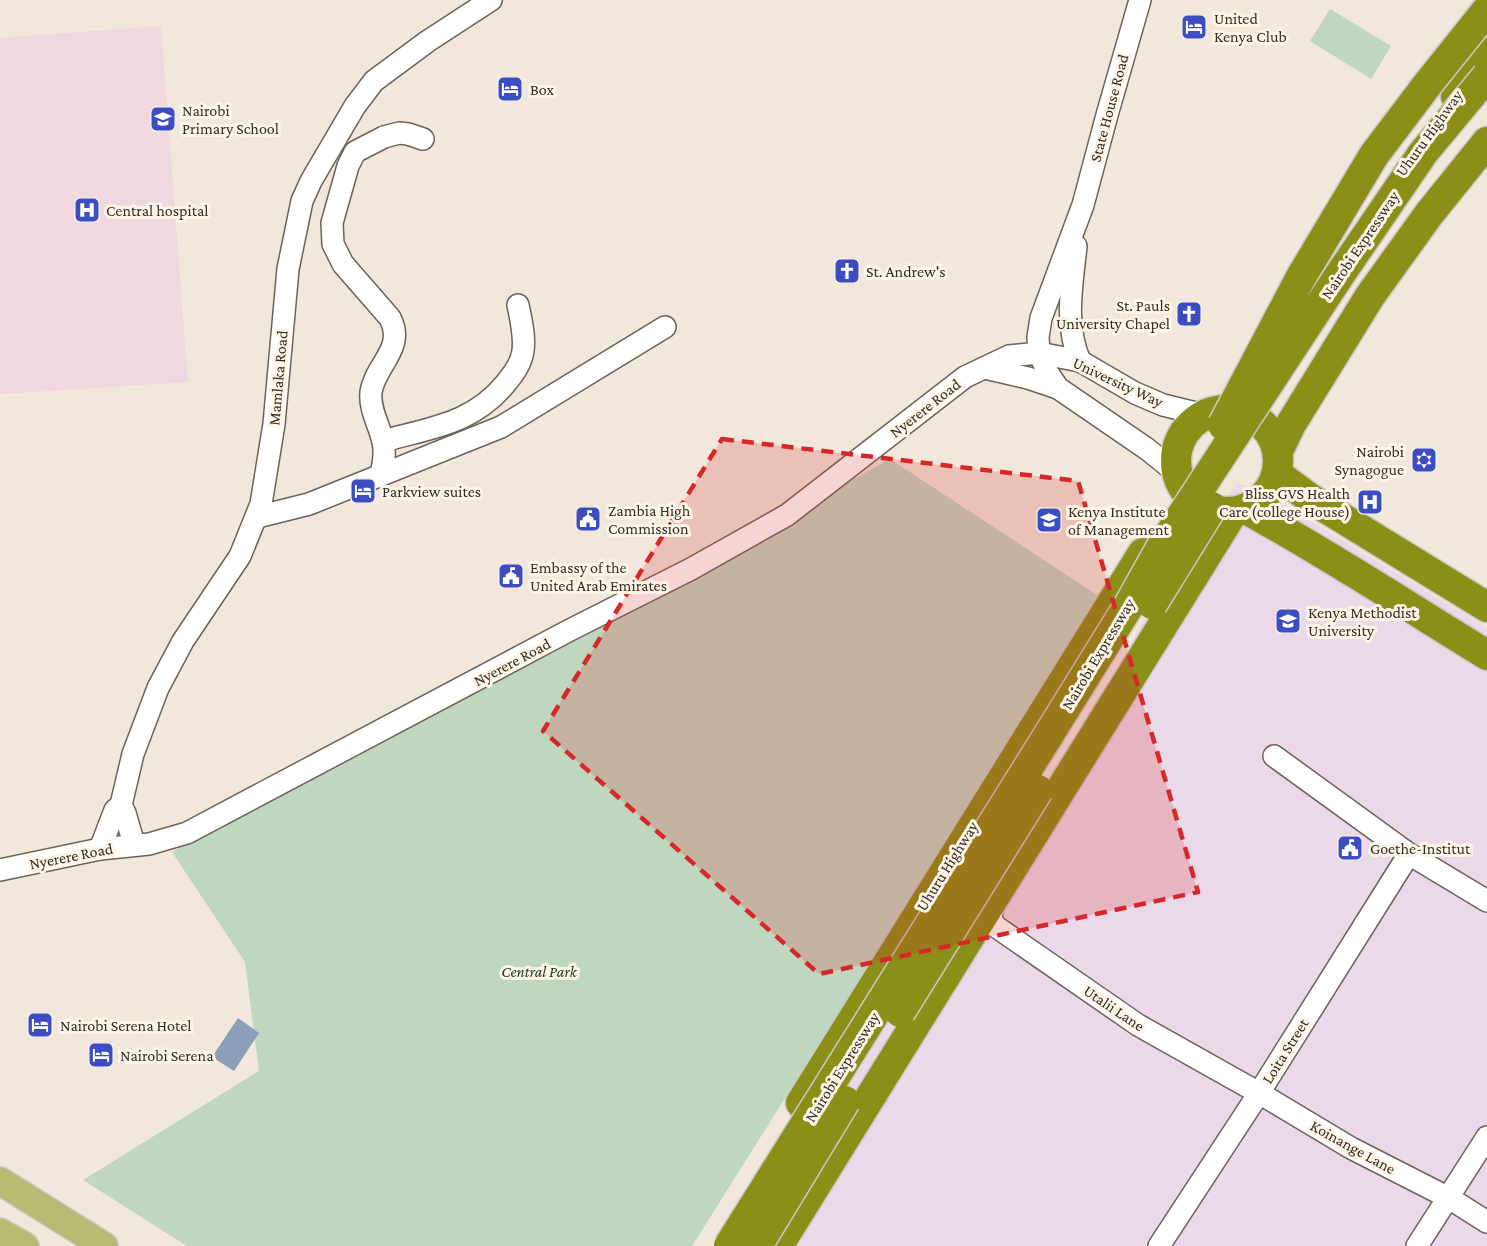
<svg xmlns="http://www.w3.org/2000/svg" width="1487" height="1246" font-family="'Crimson Pro',serif">
  <style>
    .commercial { fill: #ebd8e8 }
    .medical { fill: #f1d7df }
    .green { fill: #bfd6bf }
    .water { fill: #8c9eb8 }
    .lines { fill: none; stroke-linecap: round; stroke-linejoin: round }
    .minor-casing { stroke: #6b6357; stroke-width: 24 }
    .major-casing { stroke: #c9c9c7; stroke-width: 30 }
    .highway-casing { stroke: #c9c9c7; stroke-width: 33 }
    .minor { stroke: #fff; stroke-width: 21 }
    .major { stroke: #b9bb74; stroke-width: 27 }
    .highway { stroke: #8b8e17; stroke-width: 30 }
    .highway-bridge-casing { stroke: #c9c9c7; stroke-width: 33; stroke-linecap: butt }
    .highway-bridge { stroke: #8b8e17; stroke-width: 30 }
    .marked { fill: #d62828; fill-opacity: 0.2; stroke: #d62828; stroke-width: 4.5; stroke-dasharray: 12 8; stroke-linejoin: round }
    .labels { text-anchor: middle; dominant-baseline: central; stroke-width: 6; stroke-linejoin: round; paint-order: stroke }
    .poi-label { font-size: 16px; fill: #312e28; stroke: #fef5e7; text-anchor: start }
    .street-label { font-size: 16px; fill: #312e28; stroke: #fef5e7 }
    .park-label { font-size: 16px; font-style: italic; fill: #163c19; stroke: #fef5e7 }
  </style>
  <rect width="100%" height="100%" fill="#f1e7da"/>
  <path class="commercial" d="M1238 483 1258 489 1487 628V1246H742L853 1066 1105 693 1181 549Z"/>
  <path class="medical" d="M161 26 188 382 0 394V38Z"/>
  <g class="green">
    <path d="M1330 9 1391 46 1371 79 1310 41Z"/>
    <path d="M890 459 1100 597 692 1246H187L83 1180 259 1071 245 962 172 852 351 760Z"/>
  </g>
  <path class="water" d="M238 1018 259 1033 234 1071 212 1057Z"/>
  <g class="lines">
    <g class="minor-casing">
      <g id="minor">
        <path d="M1140 0 1107 115 1083 205 1041 318 1038 337 1039 353 1048 373 1058 388 1147 449 1178 474"/>
        <path d="M1076 246C1072 285 1064 325 1080 361"/>
        <path d="M985 368 1028 378 1058 388"/>
        <path d="M383 441C430 428 473 424 506 383 514 373 521 364 523 351 525 336 521 320 518 305"/>
        <path d="M381 475C383 464 386 454 383 442 380 426 369 410 371 392 375 365 406 348 390 318L343 264 333 244 332 223 348 166 355 152 384 137 399 133 408 134 423 139"/>
        <path d="M257 517 309 504 501 427 665 327"/>
        <path d="M1274 756 1409 854 1487 901"/>
        <path d="M121 805 125 813 134 844"/>
        <path d="M100 849 115 810 121 805 133 754 158 688 183 641 240 556 261 504 274 424 288 269 302 201 311 181 355 106 374 81 428 41 491 0"/>
        <path d="M0 870 100 849 149 844 187 833 570 630 691 569 787 515 965 377 1009 356 1039 353 1080 361 1135 393 1163 405 1204 415"/>
        <path d="M990 903 992 920 995 926 1138 1025 1259 1093 1351 1148 1449 1198 1487 1222"/>
        <path d="M1159 1246 1259 1093 1409 854"/>
        <path d="M1417 1246 1487 1137"/>
      </g>
    </g>
    <g class="major-casing">
      <g id="major">
        <path d="M0 1181 104 1246"/>
        <path d="M0 1232 25 1246"/>
      </g>
    </g>
    <g class="highway-casing">
      <g id="highway">
        <path d="M1456 96 1487 53"/>
        <circle cx="1227" cy="461" r="51"/>
        <path d="M1278 451 1291 424 1370 296 1429 214 1487 142"/>
        <path d="M1277 474 1311 499 1487 607"/>
        <path d="M1246 509C1328 554 1407 606 1487 655"/>
        <path d="M801 1103 1143 553"/>
        <path d="M778 1246 1233 512"/>
      </g>
    </g>
    <use href="#minor" class="minor"/>
    <use href="#major" class="major"/>
    <use href="#highway" class="highway"/>
    <g class="highway-bridge-casing">
      <g id="highway-bridge">
        <path d="M1223 425 1301 277 1374 155 1427 85 1487 10"/>
        <path d="M1152 604 1212 507"/>
        <path d="M900 1012 1038 790"/>
        <path d="M729 1246 1043 744 1128 607 1162 546 1339 276 1423 153 1487 76"/>
        <path d="M757 1246 845 1101"/>
      </g>
    </g>
    <use href="#highway-bridge" class="highway-bridge"/>
  </g>
  <path class="marked" d="M722 439 1078 481 1198 892 819 974 543 731Z"/>
  <defs>
    <g id="hotel-square" transform="scale(1.35)"><rect x="-9" y="-9" width="18" height="18" rx="4" fill="#3b4dc0" stroke="#fef5e7"/><path d="M-6-4.5h1.5V1H6V5H4.5V3h-9V5H-6ZM-4 0a1.8 1.8 0 1 1 3.6 0ZM.5 0V-2.5h3Q6-2.5 6 0Z" fill="#fff"/></g>
    <g id="school-square" transform="scale(1.35)"><rect x="-9" y="-9" width="18" height="18" rx="4" fill="#3b4dc0" stroke="#fef5e7"/><path d="M0-5L7-2L0 1L-7-2ZM-4 1L0 2.5L4 1V4Q0 6-4 4Z" fill="#fff"/></g>
    <g id="hospital-square" transform="scale(1.35)"><rect x="-9" y="-9" width="18" height="18" rx="4" fill="#3b4dc0" stroke="#fef5e7"/><path d="M-5-5h3v3.5h4V-5h3V5h-3V1.5h-4V5h-3Z" fill="#fff"/></g>
    <g id="church-square" transform="scale(1.35)"><rect x="-9" y="-9" width="18" height="18" rx="4" fill="#3b4dc0" stroke="#fef5e7"/><path d="M-1.2-6h2.4v3.5h3.3v2.4h-3.3V6h-2.4V-.1h-3.3v-2.4h3.3Z" fill="#fff"/></g>
    <g id="synagogue-square" transform="scale(1.35)"><rect x="-9" y="-9" width="18" height="18" rx="4" fill="#3b4dc0" stroke="#fef5e7"/><path d="M0-6.5L5.6 3.2H-5.6ZM0 6.5L5.6-3.2H-5.6Z" fill="#fff"/></g>
    <g id="civic-square" transform="scale(1.35)"><rect x="-9" y="-9" width="18" height="18" rx="4" fill="#3b4dc0" stroke="#fef5e7"/><path d="M-.6-6.5H3V-4.5H.6V-3L4-1V1h2V6H-6V1h2V-1L-.6-3ZM-1.2 2.5V6h2.4V2.5Z" fill="#fff"/></g>
    <g id="university-square" transform="scale(1.35)"><rect x="-9" y="-9" width="18" height="18" rx="4" fill="#3b4dc0" stroke="#fef5e7"/><path d="M0-5L7-2L0 1L-7-2ZM-4 1L0 2.5L4 1V4Q0 6-4 4Z" fill="#fff"/></g>
  </defs>
  <g fill-rule="evenodd">
    <use href="#hotel-square" x="1194" y="27"/>
    <use href="#hotel-square" x="510" y="89"/>
    <use href="#school-square" x="163" y="119"/>
    <use href="#hospital-square" x="87" y="210"/>
    <use href="#church-square" x="847" y="271"/>
    <use href="#church-square" x="1189" y="314"/>
    <use href="#synagogue-square" x="1424" y="460"/>
    <use href="#hotel-square" x="363" y="491"/>
    <use href="#hospital-square" x="1370" y="502"/>
    <use href="#civic-square" x="588" y="519"/>
    <use href="#university-square" x="1049" y="520"/>
    <use href="#civic-square" x="511" y="576"/>
    <use href="#university-square" x="1288" y="621"/>
    <use href="#civic-square" x="1350" y="848"/>
    <use href="#hotel-square" x="40" y="1025"/>
    <use href="#hotel-square" x="101" y="1055"/>
  </g>
  <g class="labels">
    <g class="poi-label">
      <text x="1214" y="18">United<tspan x="1214" dy="18">Kenya Club</tspan></text>
      <text x="530" y="89">Box</text>
      <text x="182" y="110">Nairobi<tspan x="182" dy="18">Primary School</tspan></text>
      <text x="106" y="210">Central hospital</text>
      <text x="866" y="271">St. Andrew's</text>
      <text x="1170" y="305" text-anchor="end">St. Pauls<tspan x="1170" dy="18">University Chapel</tspan></text>
      <text x="1404" y="451" text-anchor="end">Nairobi<tspan x="1404" dy="18">Synagogue</tspan></text>
      <text x="382" y="491">Parkview suites</text>
      <text x="1350" y="493" text-anchor="end">Bliss GVS Health<tspan x="1350" dy="18">Care (college House)</tspan></text>
      <text x="608" y="510">Zambia High<tspan x="608" dy="18">Commission</tspan></text>
      <text x="1068" y="511">Kenya Institute<tspan x="1068" dy="18">of Management</tspan></text>
      <text x="530" y="567">Embassy of the<tspan x="530" dy="18">United Arab Emirates</tspan></text>
      <text x="1308" y="612">Kenya Methodist<tspan x="1308" dy="18">University</tspan></text>
      <text x="1370" y="848">Goethe-Institut</text>
      <text x="60" y="1025">Nairobi Serena Hotel</text>
      <text x="120" y="1055">Nairobi Serena</text>
    </g>
    <g class="street-label">
      <text transform="translate(1109 108) rotate(-75)">State House Road</text>
      <text transform="translate(1429 133) rotate(-54)">Uhuru Highway</text>
      <text transform="translate(1360 245) rotate(-56)">Nairobi Expressway</text>
      <text transform="translate(278 378) rotate(-85)">Mamlaka Road</text>
      <text transform="translate(1118 382) rotate(25)">University Way</text>
      <text transform="translate(925 408) rotate(-38)">Nyerere Road</text>
      <text transform="translate(1098 654) rotate(-59)">Nairobi Expressway</text>
      <text transform="translate(512 662) rotate(-28)">Nyerere Road</text>
      <text transform="translate(71 856) rotate(-11)">Nyerere Road</text>
      <text transform="translate(947 866) rotate(-58)">Uhuru Highway</text>
      <text transform="translate(1114 1008) rotate(34)">Utalii Lane</text>
      <text transform="translate(1285 1051) rotate(-58)">Loita Street</text>
      <text transform="translate(842 1067) rotate(-58)">Nairobi Expressway</text>
      <text transform="translate(1353 1147) rotate(29)">Koinange Lane</text>
    </g>
    <g class="park-label">
      <text x="539" y="971">Central Park</text>
    </g>
  </g>
</svg>
